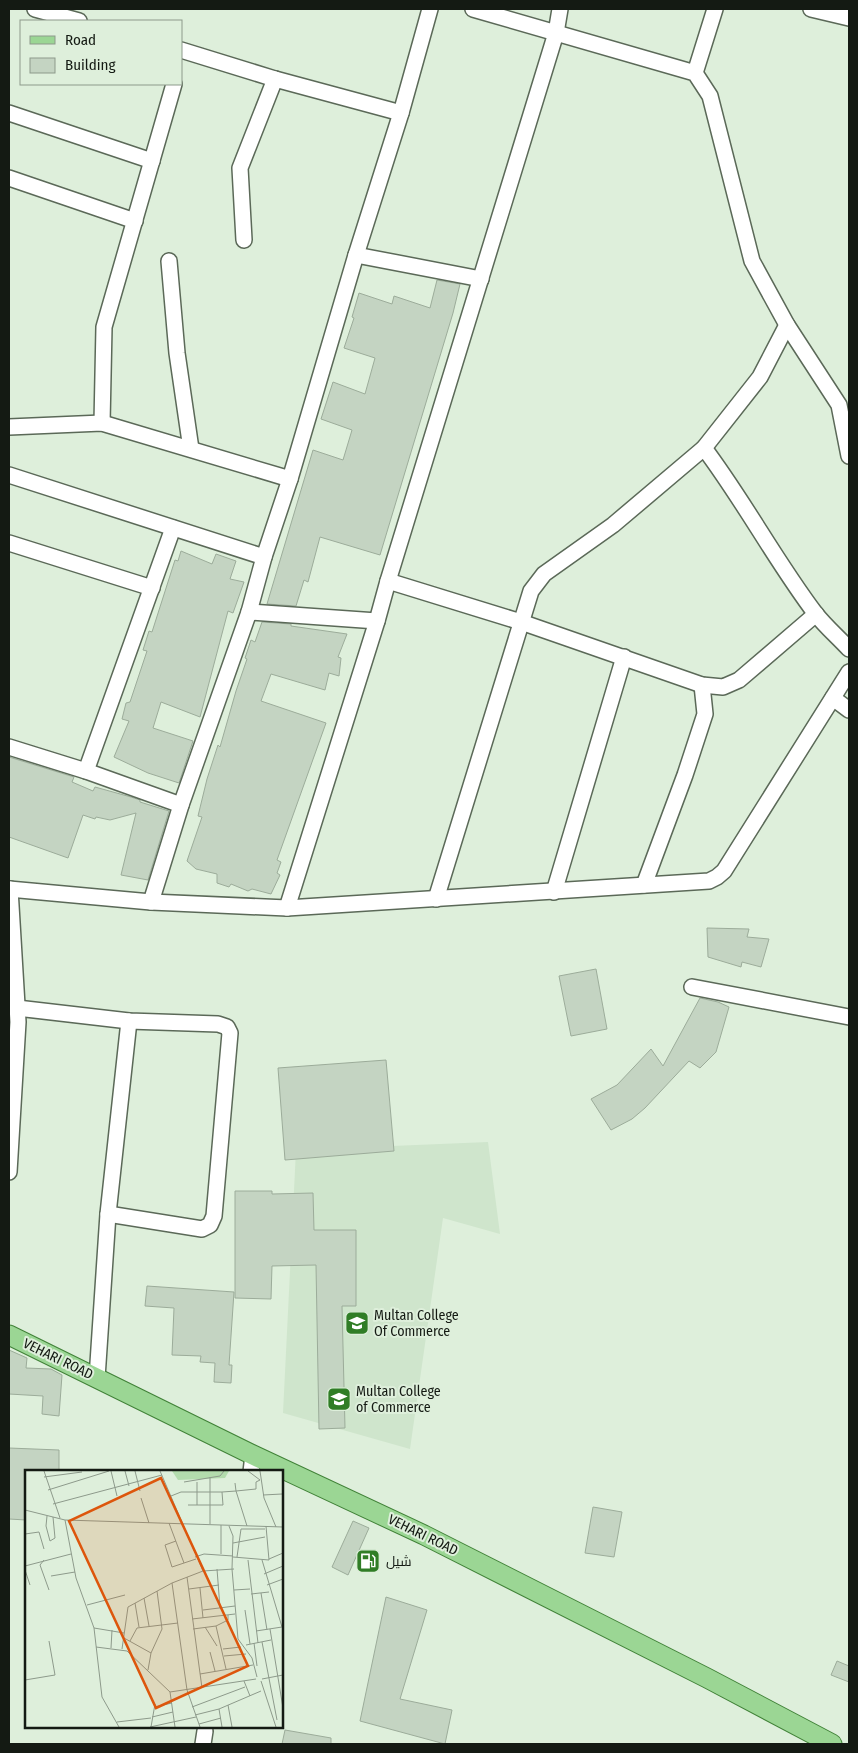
<svg xmlns="http://www.w3.org/2000/svg" width="858" height="1753" font-family="'Fira Sans Condensed',Cairo,sans-serif">
  <style>
    .built { fill: #cfe5cc }
    .building { fill: #c4d4c2; stroke: #9cac9a }
    .lines { fill: none; stroke-linecap: round; stroke-linejoin: round }
    .minor-casing { stroke: #5b6958; stroke-width: 18 }
    .major-casing { stroke: #418238; stroke-width: 21 }
    .minor { stroke: #fff; stroke-width: 15 }
    .major { stroke: #9bd694; stroke-width: 19 }
    .labels { text-anchor: middle; dominant-baseline: central; stroke-width: 4; stroke-linejoin: round; paint-order: stroke }
    .poi-label { font-size: 14px; fill: #141a13; stroke: #deefdb; text-anchor: start }
    .street-label { font-size: 14px; fill: #141a13; stroke: #deefdb }
    .inset-road { fill: none; stroke: #8d9a8b; stroke-width: 1 }
    .view { fill: #dd560c; fill-opacity: 0.15; stroke: #dd560c; stroke-width: 2.5 }
    .inset-edge { fill: none; stroke: #141a13; stroke-width: 2.5 }
  </style>
  <rect width="100%" height="100%" fill="#deefdb"/>
  <path class="built" d="M488 1142 500 1234 443 1218 410 1449 283 1413 296 1150Z"/>
  <g class="building">
    <path d="M437 280 460 284 453 313 380 555 320 537 308 582 304 580 296 606 267 604 313 450 343 460 352 430 321 419 333 382 365 394 375 358 344 348 354 318 352 317 359 293 392 304 394 296 430 308Z"/>
    <path d="M181 551 212 564 216 554 236 561 230 579 244 582 233 613 228 611 200 717 161 702 153 728 193 741 179 783 148 773 114 757 129 721 122 719 126 703 130 702 147 651 143 650 149 631 152 632 175 560 178 561Z"/>
    <path d="M262 622 291 624V626L347 634 338 657 341 658 339 676 329 673 325 690 271 674 261 701 326 723 277 860 281 862 277 873 280 875 271 894 252 889 248 891 231 884 229 887 217 883V874L196 869 187 861 202 817 198 816 207 779 218 745 220 747 236 691 247 659 245 658 251 640 255 642Z"/>
    <path d="M9 757 74 777 72 782 93 791 95 787 131 797 140 800V802L169 811 148 880 121 875 136 813 110 820 96 817 95 819 83 815 68 858 9 837Z"/>
    <path d="M707 928 749 929 747 937 769 939 761 967 742 962 741 967 708 957Z"/>
    <path d="M596 969 607 1029 571 1036 559 976Z"/>
    <path d="M700 998 718 1002 729 1007 716 1052 700 1068 689 1061 645 1108 632 1119 611 1130 591 1099 617 1085 651 1049 663 1066Z"/>
    <path d="M386 1060 394 1151 285 1160 278 1068Z"/>
    <path d="M235 1191H272V1194L313 1193 314 1230H356V1306H342L345 1428 319 1429 316 1265 272 1266 271 1299 235 1298Z"/>
    <path d="M147 1286 234 1292 229 1365H232L231 1383 214 1382 215 1363 200 1362 201 1356 172 1355 174 1308 145 1306Z"/>
    <path d="M9 1350 27 1358 26 1368 51 1369 62 1375 59 1416 42 1414 43 1396 9 1394Z"/>
    <path d="M9 1448 59 1450V1472H26V1520L9 1519Z"/>
    <path d="M593 1507 622 1512 614 1557 585 1553Z"/>
    <path d="M353 1521 369 1528 348 1575 332 1567Z"/>
    <path d="M386 1597 427 1610 400 1699 452 1710 445 1744 360 1721Z"/>
    <path d="M837 1661 849 1666V1682L831 1675Z"/>
    <path d="M285 1730 331 1738V1744H282Z"/>
  </g>
  <g class="lines">
    <g class="minor-casing">
      <g id="minor">
        <path d="M35 9 79 21"/>
        <path d="M473 9 695 73 710 96 752 261 787 325 839 405 849 456"/>
        <path d="M811 9 849 18"/>
        <path d="M181 50 275 79 401 113"/>
        <path d="M695 73 715 9"/>
        <path d="M9 113 152 161"/>
        <path d="M9 178 135 221"/>
        <path d="M244 240 240 168 275 79"/>
        <path d="M356 255 481 279"/>
        <path d="M169 261 177 353 191 449"/>
        <path d="M102 423 104 327 174 84"/>
        <path d="M9 427 102 423 290 479"/>
        <path d="M704 448C744 501 775 560 815 613 825 626 838 637 849 649"/>
        <path d="M9 475 264 557"/>
        <path d="M9 543 152 588"/>
        <path d="M388 581 521 622 702 685 723 687 739 680 816 614"/>
        <path d="M249 612 377 621"/>
        <path d="M833 698 849 710"/>
        <path d="M9 747 86 771 181 805"/>
        <path d="M86 771 173 528"/>
        <path d="M644 885 685 775 705 714 702 685"/>
        <path d="M9 889 151 902 287 908 709 881 717 877 724 871 849 672"/>
        <path d="M554 892 624 657"/>
        <path d="M436 899 531 591 544 574 613 525 704 448 760 377 787 325"/>
        <path d="M151 902 181 805 249 612 264 557 290 479 356 255 401 113 430 9"/>
        <path d="M287 908 377 621 388 581 556 33 560 9"/>
        <path d="M692 987 849 1017"/>
        <path d="M17 1008 129 1021 218 1024 227 1027 230 1033 214 1216 210 1225 202 1229 108 1214"/>
        <path d="M9 1172 18 1022 10 889"/>
        <path d="M97 1378 108 1214 129 1021"/>
        <path d="M251 1472 253 1455"/>
        <path d="M203 1744 205 1731"/>
      </g>
    </g>
    <g class="major-casing">
      <path id="major" d="M9 1335 253 1455 424 1535 707 1678 832 1744"/>
    </g>
    <use href="#minor" class="minor"/>
    <use href="#major" class="major"/>
  </g>
  <defs>
    <g id="university-square" transform="scale(1.25)"><rect x="-9" y="-9" width="18" height="18" rx="4" fill="#307d26" stroke="#deefdb"/><path d="M0-5L7-2L0 1L-7-2ZM-4 1L0 2.5L4 1V4Q0 6-4 4Z" fill="#fff"/></g>
    <g id="school-square" transform="scale(1.25)"><rect x="-9" y="-9" width="18" height="18" rx="4" fill="#307d26" stroke="#deefdb"/><path d="M0-5L7-2L0 1L-7-2ZM-4 1L0 2.5L4 1V4Q0 6-4 4Z" fill="#fff"/></g>
    <g id="fuel-square" transform="scale(1.25)"><rect x="-9" y="-9" width="18" height="18" rx="4" fill="#307d26" stroke="#deefdb"/><path d="M-5.5-6h7V0h2V4h1.3V-2.5L3-4.5l.8-.8L6-3V5H2.5V1h-1V6h-7ZM-4.2-4.7v3.2H.2V-4.7Z" fill="#fff"/></g>
  </defs>
  <g fill-rule="evenodd">
    <use href="#university-square" x="357" y="1323"/>
    <use href="#school-square" x="339" y="1399"/>
    <use href="#fuel-square" x="368" y="1561"/>
  </g>
  <g class="labels">
    <g class="poi-label">
      <text x="374" y="1315">Multan College<tspan x="374" dy="16">Of Commerce</tspan></text>
      <text x="356" y="1391">Multan College<tspan x="356" dy="16">of Commerce</tspan></text>
      <text x="386" y="1561">شیل</text>
    </g>
    <g class="street-label">
      <text transform="translate(58 1359) rotate(26)">VEHARI ROAD</text>
      <text transform="translate(423 1535) rotate(26)">VEHARI ROAD</text>
    </g>
  </g>
  <g transform="translate(25 1470)">
    <rect width="258" height="258" fill="#deefdb"/>
    <path d="M147 1H204L200 8 153 10Z" fill="#b3dcad"/>
    <path class="inset-road" d="M19 1 35 48M86 1 92 26M100 1 104 16M110 1 115 21M135 1 178 101M235 1 239 28 251 57M19 7 57 2M159 12 195 6 199 1M210 13 211 21 231 19V12L235 10 223 1M23 20 84 1M258 20V43M238 25 257 24M146 26 156 22H197M116 28 124 53M28 34 137 5M163 35H198L197 22 211 21 222 56M172 35V12M0 40 40 50 258 57M22 46 21 56 25 71 30 68 28 47M40 50 51 108 69 158 77 227 94 257M144 53 159 93M185 54V7M204 56 208 66 207 99 213 169 227 188 232 207M0 64 14 62 19 79M151 71 140 75 147 97 171 89M208 73 240 67M196 84V55M170 87 179 84 208 86M208 87 244 90 241 56M212 87 216 59H240M244 89 258 83M19 90 15 95 24 120M223 90 233 173M237 90 257 157M0 96 46 84M192 99 195 138M0 100 5 115M239 104 258 96M26 106 50 102M162 107 177 218M147 113 162 220 175 257M242 115 258 109M175 118 178 148M164 119 194 115M209 120 225 119M236 123 242 160M226 124 244 122M119 128 124 156M110 133 114 157M62 135 100 125M178 140 210 136M220 140 225 174M167 149 210 144M191 156 201 199M180 157 192 176M69 158 99 163M168 159 191 156 203 150V145M245 159 258 238M231 161 257 157M99 168 126 183M105 171 112 158 153 153M237 172 252 250M229 173 232 196M221 175 246 170M71 177 102 181 145 222 231 209M86 178 87 160M97 179 103 137 147 113 178 101 209 99M198 179 216 177M185 182 190 201M199 186 221 184M123 200 126 183 137 159 132 121M175 204 228 195M237 209 258 205M0 210 30 205 24 171M219 211 225 226M236 211 251 257M145 222 150 257M203 235 207 257M129 237 147 233M167 237 220 217M194 239 197 257M170 245 194 239 236 221M127 247 148 242M92 252 126 248M174 254 196 248M125 257 171 247M126 257 130 234"/>
    <path class="view" d="M136 8 223 196 131 238 44 51Z"/>
    <rect width="258" height="258" class="inset-edge"/>
  </g>
  <rect width="858" height="1753" fill="none" stroke="#141a13" stroke-width="20"/>
  <rect x="20" y="20" width="162" height="65" fill="#deefdb" stroke="#8d9a8b"/>
  <rect x="30" y="36" width="25" height="8" fill="#9bd694" stroke="#8d9a8b"/>
  <text x="65" y="45" font-size="15" fill="#141a13">Road</text>
  <rect x="30" y="58" width="25" height="15" fill="#c4d4c2" stroke="#8d9a8b"/>
  <text x="65" y="70" font-size="15" fill="#141a13">Building</text>
</svg>
